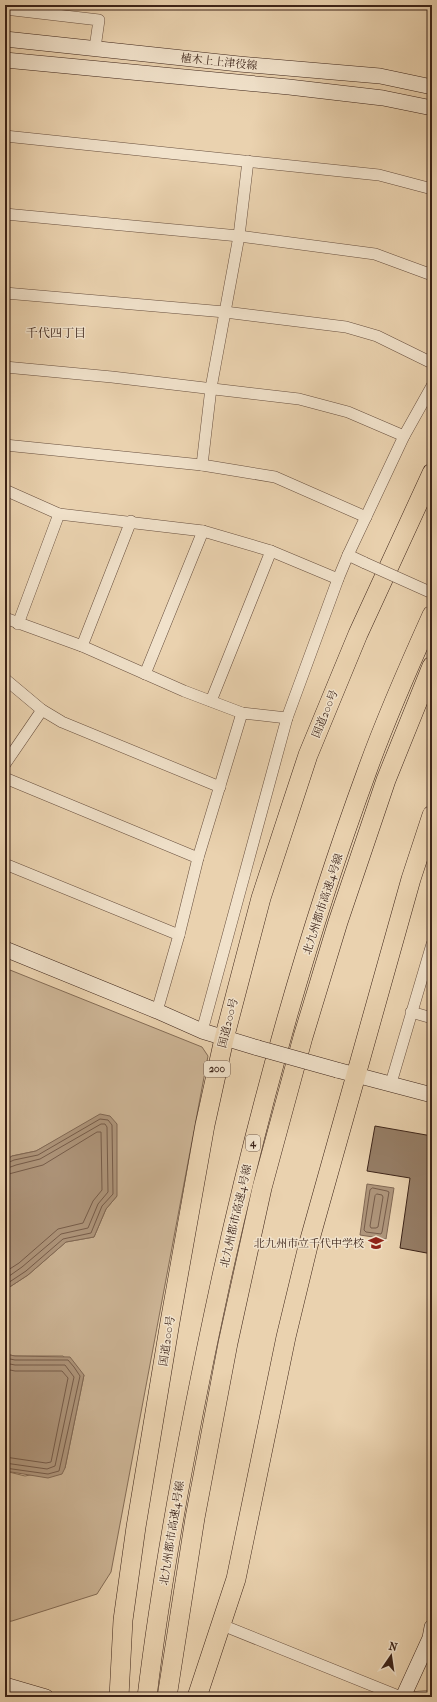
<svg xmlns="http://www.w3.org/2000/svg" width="437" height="1702" font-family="'IM FELL French Canon','Noto Serif JP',serif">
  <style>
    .green { fill: #ccb495; stroke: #846c56 }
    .water { fill: #af967c; stroke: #816854 }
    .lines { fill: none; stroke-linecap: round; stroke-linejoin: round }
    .shore { stroke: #765c4a; stroke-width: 1 }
    .building { fill: #967e67; stroke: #3c2318 }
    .street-casing { stroke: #684f3e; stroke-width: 12 }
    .secondary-casing { stroke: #3c2318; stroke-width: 16 }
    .highway-casing { stroke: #3c2318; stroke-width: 20 }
    .street { stroke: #f1e2cb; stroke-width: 11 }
    .secondary { stroke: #f1e2cb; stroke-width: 15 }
    .highway { stroke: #ead2af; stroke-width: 19 }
    .street-bridge-casing { stroke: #684f3e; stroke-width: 12; stroke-linecap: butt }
    .secondary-bridge-casing { stroke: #3c2318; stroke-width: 16; stroke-linecap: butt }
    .street-bridge { stroke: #f1e2cb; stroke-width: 11 }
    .secondary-bridge { stroke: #f1e2cb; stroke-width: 15 }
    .labels { text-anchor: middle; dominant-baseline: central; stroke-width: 3; stroke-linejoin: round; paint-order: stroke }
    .shield { fill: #f1e2cb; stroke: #725c4e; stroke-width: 1 }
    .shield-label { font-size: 10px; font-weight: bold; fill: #3c2318 }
    .street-label { font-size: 11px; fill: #3c2318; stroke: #f1e2cb }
    .poi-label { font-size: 11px; fill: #3c2318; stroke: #f1e2cb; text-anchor: end }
    .neighbourhood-label { font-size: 12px; fill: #3c2318; stroke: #f1e2cb }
  </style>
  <rect width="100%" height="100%" fill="#ead2af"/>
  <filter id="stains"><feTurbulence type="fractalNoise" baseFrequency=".005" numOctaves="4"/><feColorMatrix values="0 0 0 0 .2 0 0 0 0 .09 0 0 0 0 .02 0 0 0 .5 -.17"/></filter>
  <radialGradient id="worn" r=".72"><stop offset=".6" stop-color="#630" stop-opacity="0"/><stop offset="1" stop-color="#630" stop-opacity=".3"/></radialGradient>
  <path class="green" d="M5 968 202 1047 208 1056 111 1572 97 1594 12 1621 5 1622V1471L25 1476 65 1468 84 1375 63 1356H15L5 1354V1290L28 1275 66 1242 94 1237 106 1209 117 1196 58 1139 36 1151 12 1156 5 1161Z"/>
  <g class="water">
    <path d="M100 1114 110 1116 117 1124V1196L106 1209 94 1237 66 1242 28 1275 5 1290V1161L12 1156 36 1151Z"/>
    <path d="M367 1184 394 1188 386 1239 360 1235Z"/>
    <path d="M5 1354 15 1356 70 1357 84 1375 65 1468 62 1474 48 1478 5 1471Z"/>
  </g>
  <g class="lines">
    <g class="shore">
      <path d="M5 1164 14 1160 38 1155 100 1119 108 1120 112 1125 113 1194 102 1206 91 1233 63 1239 26 1271 5 1285"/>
      <path d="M5 1169 16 1165 40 1159 101 1124H105L107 1127 108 1192 98 1204 88 1228 61 1234 22 1267 5 1279"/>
      <path d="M5 1175 43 1165 97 1132H101L102 1190 93 1201 83 1223 58 1229 19 1263 5 1272"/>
      <path d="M373 1188 387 1191 389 1192 382 1232 381 1234 366 1232 364 1230 370 1190Z"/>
      <path d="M377 1194 382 1195 383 1197 378 1227 376 1228H371L370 1226 375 1196Z"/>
      <path d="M5 1358 15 1360H68L74 1367 80 1376 59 1471 48 1474 5 1468"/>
      <path d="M5 1363 15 1365H65L74 1377 55 1466 47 1469 5 1463"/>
      <path d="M5 1369 15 1371H62L68 1378 51 1462 46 1463 5 1457"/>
    </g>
  </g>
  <path class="building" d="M375 1126 432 1136V1254L400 1248 410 1178 367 1171Z"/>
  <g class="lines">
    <g class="street-casing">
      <g id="street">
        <path d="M5 9 99 20 95 48"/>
        <path d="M5 136 379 175 432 189"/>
        <path d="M5 214 239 236 375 254 432 275"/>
        <path d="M5 293 225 312 346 327 377 336 432 363"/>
        <path d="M5 367 112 377 299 399 348 412 404 436"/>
        <path d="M5 445 202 465 275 477 366 517"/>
        <path d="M202 465 211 388 239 236 248 161"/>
        <path d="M5 490 59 514 203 531 271 551 338 579"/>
        <path d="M348 555 365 563"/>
        <path d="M5 618 82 646 184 691 242 713 287 718"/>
        <path d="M18 624 59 514"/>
        <path d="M82 646 131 521"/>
        <path d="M145 674 203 531"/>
        <path d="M5 679 42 710 62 722 220 787"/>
        <path d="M211 701 271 551"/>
        <path d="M5 764 42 710"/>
        <path d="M5 778 198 858"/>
        <path d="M5 864 179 935"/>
        <path d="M157 1011 179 935 198 858 242 713"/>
        <path d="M411 1012 432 1018"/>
        <path d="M202 1031 287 718 338 579 348 555 404 436 432 386"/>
        <path d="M391 1083 432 944"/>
        <path d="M222 1625 401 1697"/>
        <path d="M417 1697 432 1696"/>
      </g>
    </g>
    <g class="secondary-casing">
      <g id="secondary">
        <path d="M5 39 239 64 380 76 432 87"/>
        <path d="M5 60 289 87 383 98 432 108"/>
        <path d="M5 949 157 1011 202 1031 258 1048"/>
        <path d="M337 1070 432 1095"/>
        <path d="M5 1685 46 1697"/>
        <path d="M403 1697 430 1638 432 1627"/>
      </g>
    </g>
    <g class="highway-casing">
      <g id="highway">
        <path d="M119 1697 123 1620 136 1527 170 1322 205 1125 224 1039 261 898 308 755 358 634 432 473"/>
        <path d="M147 1697C164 1557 191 1418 221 1280 259 1108 306 937 367 771 386 718 409 666 432 615"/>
        <path d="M167 1697 195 1518 228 1343 262 1188 303 1037 338 922 386 780 432 666"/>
        <path d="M197 1697 236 1579 286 1337 308 1246 411 879 432 815"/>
      </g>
    </g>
    <use href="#street" class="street"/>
    <use href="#secondary" class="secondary"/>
    <use href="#highway" class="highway"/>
    <g class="street-bridge-casing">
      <path id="street-bridge" d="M365 563 432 593"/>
    </g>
    <g class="secondary-bridge-casing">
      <path id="secondary-bridge" d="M258 1048 337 1070"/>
    </g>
    <use href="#street-bridge" class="street-bridge"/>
    <use href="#secondary-bridge" class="secondary-bridge"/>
  </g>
  <defs>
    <g id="school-bare" transform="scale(1.2)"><path d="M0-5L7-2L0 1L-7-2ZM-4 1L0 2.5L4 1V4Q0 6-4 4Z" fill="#8f2418" stroke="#f1e2cb" stroke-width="2.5" paint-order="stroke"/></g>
  </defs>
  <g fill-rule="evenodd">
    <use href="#school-bare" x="376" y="1243"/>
  </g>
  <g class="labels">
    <g class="shield">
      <rect x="204" y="1061" width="26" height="16" rx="3"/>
      <rect x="246" y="1135" width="14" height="16" rx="3"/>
    </g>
    <g class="shield-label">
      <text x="217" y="1069">200</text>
      <text x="253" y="1143">4</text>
    </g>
    <g class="street-label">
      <text transform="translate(219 62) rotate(6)">植木上上津役線</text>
      <text transform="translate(325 714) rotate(-68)">国道200号</text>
      <text transform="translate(323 904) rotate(-72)">北九州都市高速4号線</text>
      <text transform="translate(228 1023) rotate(-76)">国道200号</text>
      <text transform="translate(236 1216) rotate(-77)">北九州都市高速4号線</text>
      <text transform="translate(167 1341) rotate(-81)">国道200号</text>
      <text transform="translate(172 1533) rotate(-81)">北九州都市高速4号線</text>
    </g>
    <g class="poi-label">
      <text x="364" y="1243">北九州市立千代中学校</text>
    </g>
    <g class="neighbourhood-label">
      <text x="56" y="333">千代四丁目</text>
    </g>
  </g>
  <rect width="437" height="1702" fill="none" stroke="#ead2af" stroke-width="20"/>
  <rect x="6" y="6" width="425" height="1690" fill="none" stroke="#3c2318" stroke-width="2"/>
  <rect x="10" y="10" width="417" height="1682" fill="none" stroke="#3c2318"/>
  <g transform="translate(391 1656) rotate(13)" stroke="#f1e2cb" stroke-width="3" paint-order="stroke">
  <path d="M0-3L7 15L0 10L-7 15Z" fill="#3c2318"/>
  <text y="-6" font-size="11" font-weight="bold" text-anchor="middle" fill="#3c2318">N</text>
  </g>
  <rect width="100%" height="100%" filter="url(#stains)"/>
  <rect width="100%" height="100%" fill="url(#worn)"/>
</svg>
